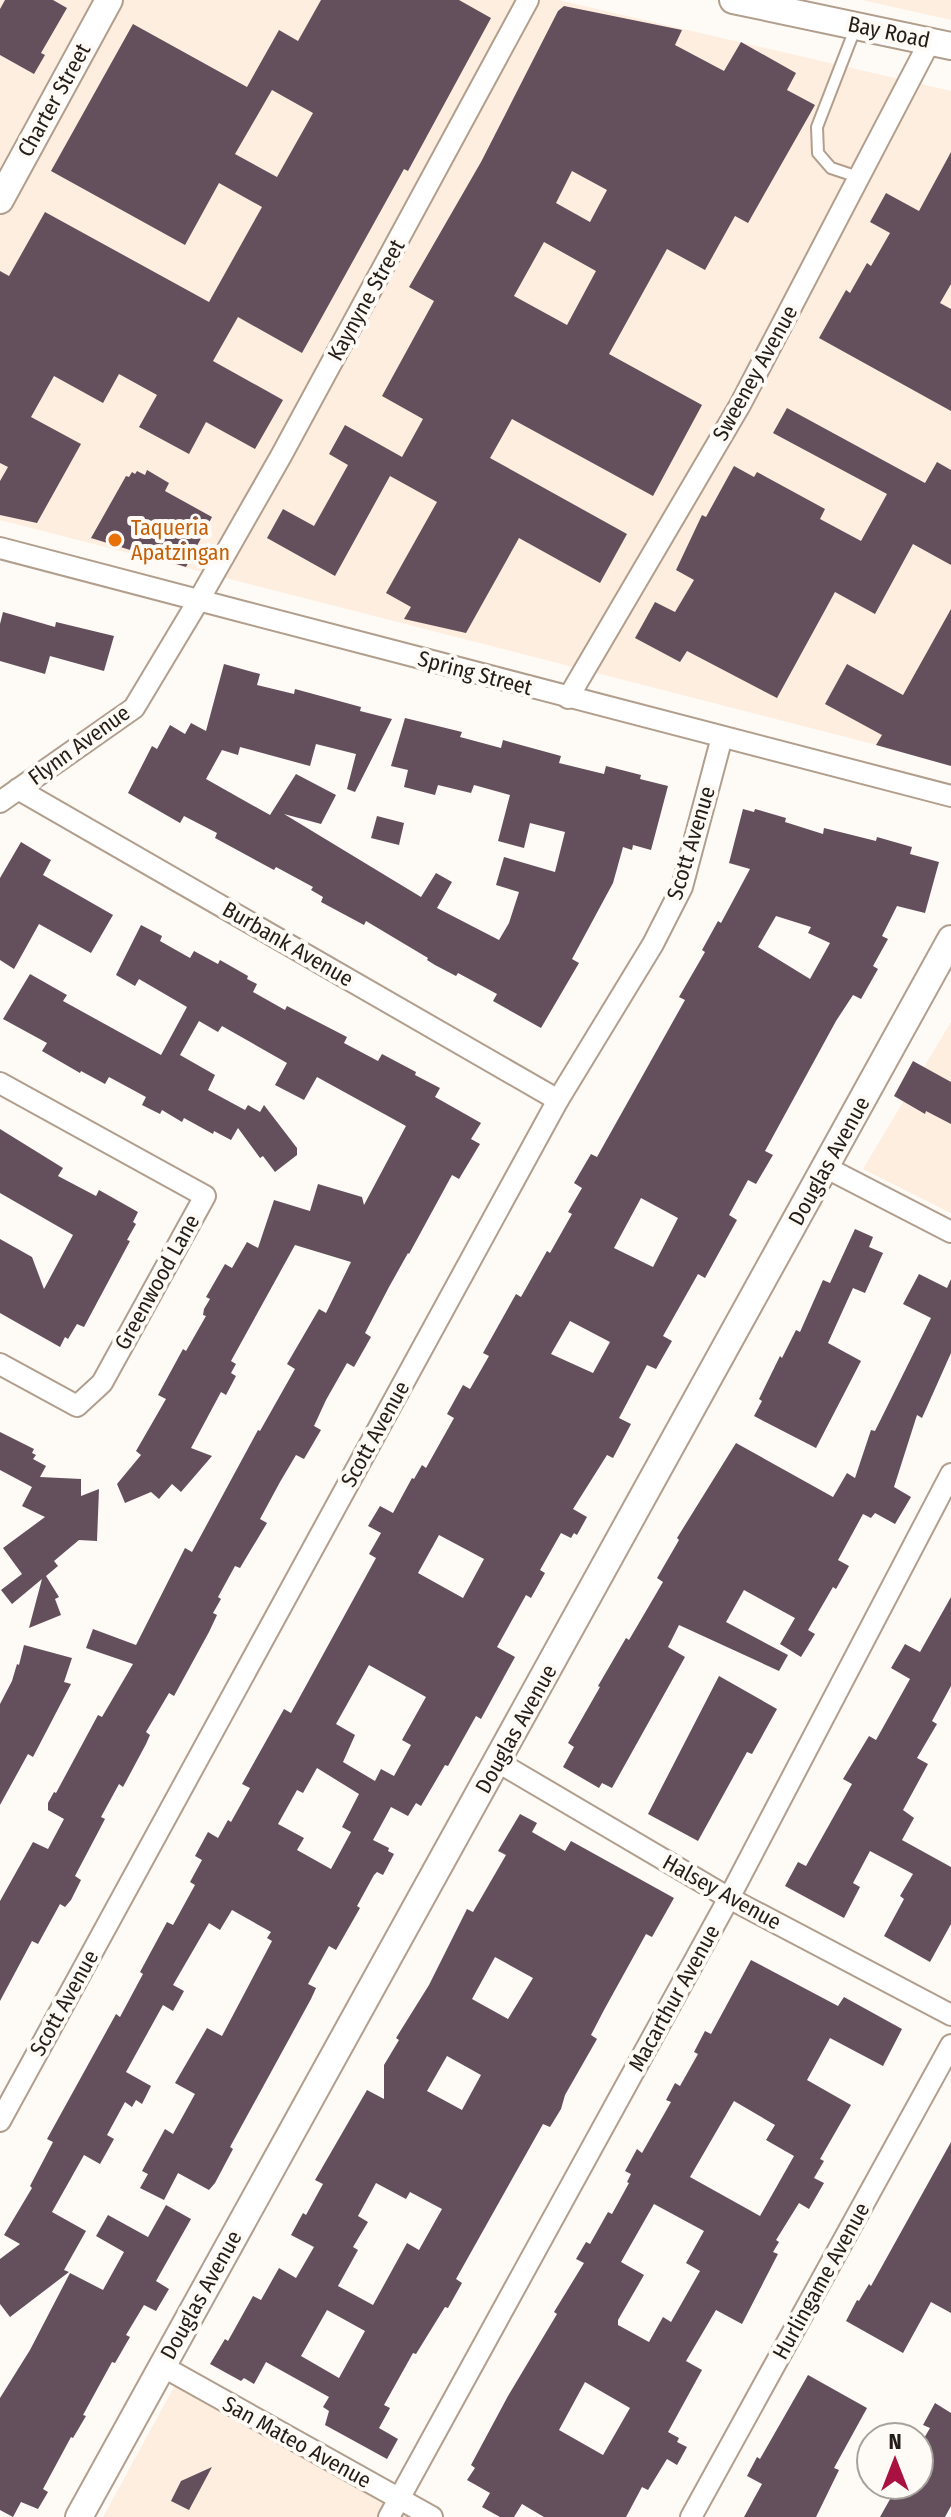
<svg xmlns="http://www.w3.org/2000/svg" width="951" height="2517" font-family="'Fira Sans Condensed',sans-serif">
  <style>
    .built { fill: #feeedf }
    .building { fill: #644f5c; fill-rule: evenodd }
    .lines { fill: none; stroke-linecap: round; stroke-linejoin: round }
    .service-casing { stroke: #b19e8d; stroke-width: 14 }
    .minor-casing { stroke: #b19e8d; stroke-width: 24 }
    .tertiary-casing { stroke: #b19e8d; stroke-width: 30 }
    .service { stroke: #fff; stroke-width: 10 }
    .minor { stroke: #fff; stroke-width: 20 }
    .tertiary { stroke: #fff; stroke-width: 26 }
    .food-dot { fill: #e8710a; stroke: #fefaf6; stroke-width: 3 }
    .labels { text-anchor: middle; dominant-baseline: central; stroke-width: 8; stroke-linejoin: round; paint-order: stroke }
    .street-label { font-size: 22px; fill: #241c16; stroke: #fefaf6 }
    .food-label { font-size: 22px; fill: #c56008; stroke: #fefaf6; text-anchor: start }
  </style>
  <rect width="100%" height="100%" fill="#fefaf6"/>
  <g class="built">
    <path d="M0 0H558L951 91V764L0 520Z"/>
    <path d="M862 0H951V20Z"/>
    <path d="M951 1022V1213L863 1169Z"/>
    <path d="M175 2385 417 2517H103Z"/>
  </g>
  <g class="building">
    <path d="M5 0H53L67 8 41 53 45 55 34 74 0 55V9Z"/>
    <path d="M321 0H459L491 18 408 171 404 169 302 353 238 317 213 361 283 400 255 449 206 422 189 454 139 427 157 395 119 374 103 403 54 376 31 417 81 444 37 523 0 515V481L8 467 0 463V271L9 276 45 212 209 302 262 207 219 183 185 245 51 171 133 24 247 87 279 30 298 41ZM272 90 313 113 277 177 235 154Z"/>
    <path d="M564 6 682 30 675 45 724 71 741 42 796 73 787 90 815 105 748 223 735 216 705 270 667 249 609 354 702 405 653 496 512 419 490 458 627 534 600 583 519 538 466 633 404 619 411 607 386 593 437 502 390 476 335 576 267 538 283 509 314 526 348 465 329 454 345 425 402 457 423 419 382 396 434 301 409 287 481 162 558 11ZM572 171 607 190 590 222 556 203ZM544 242 596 271 567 325 514 296Z"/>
    <path d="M951 152V284L940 303 951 309V411L819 338 846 290 850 293 867 263 871 266 890 233 870 222 886 193 919 211Z"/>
    <path d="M787 408 925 483 937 462 951 470V565L913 544 875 614 835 592 777 698 687 651 680 662 635 638 655 602 675 612 694 580 676 570 702 515 706 517 734 466 754 477 757 472 825 509 820 519 861 541 887 494 773 433Z"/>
    <path d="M147 470 169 483 165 491 212 517 186 567 91 538 126 476 129 477 132 472 135 474 137 471 145 475Z"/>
    <path d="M951 609V766L876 745 882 735 825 704 847 664 903 695Z"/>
    <path d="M3 612 55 627 56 622 114 636 104 671 50 656 45 674 0 661V624Z"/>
    <path d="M224 664 260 674 257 685 294 694 295 689 361 707 360 711 392 719 355 792 347 789 356 754 316 744 310 766 240 747 238 755 222 750 206 779 270 815 296 774 336 795 321 824 284 814 421 897 436 873 452 882 437 908 499 940 509 923 519 892 496 885 504 857 555 872 565 832 530 823 524 848 498 841 510 795 474 785 471 793 438 785 435 795 404 787 408 770 391 766 405 718 462 732 460 737 501 748 503 740 561 756 559 763 604 774 606 766 641 775 640 779 668 786 651 850 633 845 632 850 623 847 613 883 572 959 579 963 541 1028 493 1001 497 994 458 973 456 976 435 965 427 960 428 958 366 921 364 925 321 902 323 897 311 890 313 887 276 867 274 870 215 838 217 833 184 816 180 823 128 793 152 746 157 749 170 725 185 734 191 723 206 731Z"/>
    <path d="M743 809 754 812 755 809 786 818 785 822 823 834 824 828 876 841 877 837 912 847 910 854 939 862 925 913 897 906 882 936 888 939 873 966 878 969 861 999 853 995 836 1021 765 1151 773 1155 756 1184 748 1180 729 1215 737 1220 705 1278 698 1274 663 1336 672 1341 656 1369 647 1365 619 1418 631 1424 613 1458 607 1455 573 1509 587 1517 577 1535 574 1533 571 1538 561 1533 540 1570 545 1573 531 1598 526 1595 497 1647 515 1657 481 1719 476 1716 448 1766 445 1765 421 1806 416 1803 408 1816 391 1807 373 1840 389 1848 388 1851 394 1854 383 1875 377 1872 374 1875 357 1906 360 1908 336 1950 329 1946 308 1984 316 1988 311 1999 230 2147 233 2149 215 2183 209 2190 178 2173 164 2200 140 2188 148 2174 142 2171 165 2129 173 2134 195 2094 175 2083 207 2028 222 2036 272 1941 267 1938 271 1932 232 1910 220 1930 209 1923 173 1985 184 1991 173 2011 163 2005 126 2072 151 2086 142 2104 136 2100 132 2107 125 2102 107 2135 114 2139 100 2164 84 2155 52 2212 86 2231 64 2270 69 2272 10 2317 0 2304V2259L20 2244 4 2235 32 2188 30 2186 53 2142 47 2139 116 2014 120 2017 143 1974 140 1972 167 1922 173 1925 195 1885 190 1882 202 1860 195 1856 208 1832 218 1838 228 1820 231 1822 250 1788 242 1784 284 1709 291 1713 376 1558 369 1554 381 1533 368 1526 380 1506 393 1513 412 1478 414 1479 422 1465 426 1468 454 1418 447 1414 463 1385 470 1389 489 1356 483 1353 516 1294 521 1297 547 1251 550 1253 572 1214 568 1212 582 1188 574 1183 591 1154 597 1157 685 1000 679 997 705 952 702 950 718 921 721 923 750 869 729 863ZM776 916 811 927 808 933 830 943 810 979 758 947ZM641 1198 678 1218 653 1267 614 1248ZM570 1321 610 1342 593 1373 551 1354ZM439 1535 484 1559 463 1598 418 1573ZM369 1665 426 1697 402 1740 411 1745 394 1776 381 1769 375 1781 343 1762 355 1735 336 1724ZM317 1768 359 1794 342 1827 351 1832 331 1869 297 1850 304 1838 278 1824 297 1790 303 1793Z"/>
    <path d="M377 816 404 823 399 845 371 838Z"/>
    <path d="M21 842 51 860 43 875 113 915 91 953 39 924 14 969 0 960V878Z"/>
    <path d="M141 925 162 936 160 941 190 958 194 951 218 964 220 960 248 976 247 979 257 984 253 992 285 1010 287 1006 347 1037 344 1043 378 1061 382 1054 416 1072 415 1075 440 1088 435 1097 481 1123 471 1139 480 1144 459 1179 452 1175 409 1254 408 1253 389 1287 365 1333 371 1337 354 1367 347 1363 326 1400 314 1426 321 1430 304 1459 296 1455 280 1482 260 1519 267 1523 240 1568 235 1566 218 1597 221 1599 213 1613 217 1615 209 1632 174 1696 169 1693 146 1732 150 1735 146 1744 123 1787 119 1784 101 1817 105 1819 75 1876 81 1880 71 1900 65 1907 60 1904 38 1944 32 1941 0 2001V1901L33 1842 48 1849 64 1819 48 1810V1803L54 1792 56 1793 98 1715 102 1717 133 1664 86 1648 93 1629 136 1645 185 1548 192 1552 258 1430 260 1431 295 1369 287 1364 319 1309 326 1313 351 1262 295 1245 231 1361 236 1364 231 1373 236 1376 226 1395 221 1392 191 1448 212 1456 181 1492 172 1484 159 1499 151 1492 125 1503 117 1484 141 1455 136 1451 166 1399 158 1395 183 1349 186 1351 206 1316 203 1315 204 1309 210 1299 206 1297 225 1264 232 1268 247 1242 258 1248 274 1200 310 1211 318 1184 362 1197 364 1205 406 1126 317 1077 304 1100 275 1085 287 1063 222 1026 218 1032 199 1021 180 1055 215 1075 208 1090 245 1110 248 1105 260 1112 264 1105 297 1148V1155L275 1172 263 1156 260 1158 238 1128 231 1140 214 1131 213 1134 184 1118 182 1122 162 1110 160 1114 142 1105 146 1097 109 1077 105 1084 81 1071 80 1073 42 1051 47 1043 3 1019 30 974 67 995 63 1001 161 1055 187 1007 139 979 135 986 116 975Z"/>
    <path d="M913 1061 951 1082V1124L926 1111 925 1114 894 1096Z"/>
    <path d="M0 1129 63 1168 58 1176 96 1196 99 1190 138 1212 133 1222 136 1224 127 1240 130 1241 84 1327 77 1324 68 1339 65 1337 60 1347 0 1313V1239L32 1257 44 1289 73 1235 0 1193Z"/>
    <path d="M855 1229 873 1237 869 1247 883 1253 865 1293 853 1288 828 1343 861 1361 816 1448 754 1416 762 1401 759 1399 780 1356 782 1358 796 1330 800 1332 823 1280 830 1283Z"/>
    <path d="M919 1274 947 1288 951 1279V1353L922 1418 917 1415 894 1487 911 1497 895 1524 875 1513 871 1518 863 1514 838 1560 849 1566 836 1589 833 1587 808 1630 815 1634 801 1657 780 1644 795 1618 744 1590 726 1622 788 1655 779 1671 679 1625 668 1647 685 1657 612 1788 602 1783 599 1788 563 1767 574 1747 568 1743 600 1687 598 1686 626 1638 629 1640 663 1582 657 1578 679 1540 677 1538 736 1443 833 1497 847 1473 855 1478 871 1430 875 1431 931 1318 903 1304Z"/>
    <path d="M0 1432 34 1449 32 1453 36 1455 33 1459 46 1466 40 1477 81 1479V1496L99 1489 97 1541 79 1540 54 1561 58 1566 46 1576 59 1597 55 1599 61 1615 29 1628 42 1579 12 1604 1 1590 22 1574 3 1548 45 1517 22 1506 32 1487 0 1470Z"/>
    <path d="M951 1597V1686L932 1721 937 1724 917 1758 928 1764 903 1810 914 1818 902 1840 951 1867V1924L930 1962 884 1936 904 1899 900 1896 913 1874 870 1851 853 1883 860 1887 844 1918 785 1886 798 1862 806 1866 852 1784 843 1779 869 1736 876 1740 910 1679 891 1668 905 1644 920 1652Z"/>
    <path d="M24 1645 72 1658 64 1682 71 1684 33 1757 28 1754 0 1805V1704L12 1681 17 1664 19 1665Z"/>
    <path d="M719 1676 777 1709 752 1754 747 1752 698 1841 648 1814Z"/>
    <path d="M520 1814 537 1823 532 1832 565 1851 571 1841 674 1898 652 1937 646 1934 604 2010 591 2035 597 2039 565 2095 561 2109 550 2127 543 2124 456 2279 462 2283 448 2308 445 2307 416 2354 413 2353 384 2405 390 2408 379 2428 398 2439 387 2459 325 2425 329 2411 323 2407 329 2397 266 2362 254 2384 244 2378 241 2381 210 2364 225 2339 228 2341 253 2296 261 2300 279 2268 296 2278 314 2247 291 2235 303 2213 306 2215 323 2184 315 2180 367 2090 384 2099V2065L399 2040 396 2038 429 1985 467 1909 473 1912 506 1855 498 1851ZM495 1957 533 1978 508 2019 472 1999ZM447 2056 481 2075 462 2110 427 2091ZM376 2183 406 2199 410 2192 442 2209 419 2250 407 2243 373 2305 338 2286 358 2250 353 2247 368 2222 358 2216ZM327 2310 365 2331 339 2378 301 2356Z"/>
    <path d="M751 1960 838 2006 844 1997 902 2029 883 2066 830 2038 807 2080 851 2105 820 2159 824 2161 814 2178 824 2183 809 2209 799 2203 776 2240 779 2242 773 2252 778 2254 742 2324 716 2310 686 2361 702 2370 668 2432 679 2438 677 2442 687 2447 677 2465 667 2459 648 2490 642 2487 626 2517H544L522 2504 514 2517H500L482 2507 490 2493 467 2480 475 2468 471 2465 508 2396 557 2314 554 2312 584 2263 576 2259 586 2242 590 2244 608 2212 612 2214 629 2183 627 2182 631 2174 625 2171 637 2149 642 2153 671 2102 666 2100 675 2083 680 2086 698 2054 694 2052 705 2031 711 2034ZM734 2101 775 2125 766 2140 794 2156 760 2216 690 2177ZM654 2204 704 2231 686 2263 700 2271 671 2322 663 2317 649 2342 618 2325V2320L644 2275 621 2262ZM585 2382 630 2408 603 2455 559 2430Z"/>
    <path d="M951 2142V2313L931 2302 903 2353 846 2321 857 2300 859 2301 869 2284 871 2286Z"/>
    <path d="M166 2205 191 2219 156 2281 169 2289 156 2311 144 2305 126 2335 130 2337 115 2363 112 2362 83 2415 86 2416 73 2438 71 2437 43 2489 48 2492 38 2509 21 2502 13 2517 0 2510V2398L30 2350 70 2273 103 2290 124 2252 96 2236 108 2215 148 2237Z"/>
    <path d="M808 2375 867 2408 834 2468 839 2470 816 2517H744L762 2484 747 2476 757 2457 760 2459Z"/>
    <path d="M935 2403 951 2413V2506L945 2517H880L898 2485H919V2447L930 2428 923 2425Z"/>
    <path d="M212 2467 189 2510 171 2501 181 2481Z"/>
  </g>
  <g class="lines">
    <g class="service-casing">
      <path id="service" d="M855 29 817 127 818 153 831 168 861 178"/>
    </g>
    <g class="minor-casing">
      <g id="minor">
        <path d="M0 548C317 631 634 715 951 796"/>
        <path d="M568 698 740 405 930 41"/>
        <path d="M18 789 558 1100"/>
        <path d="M0 802 134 708 200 598 281 456 528 0"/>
        <path d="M0 1083 205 1196 102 1383 77 1406 0 1364"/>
        <path d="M825 1167 951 1232"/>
        <path d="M498 1762 729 1898 951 2015"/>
        <path d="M0 2121 558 1100 653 944 682 887 722 737"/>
        <path d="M162 2366 432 2517"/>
        <path d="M389 2517 729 1898 951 1474"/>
        <path d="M691 2517 951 2045"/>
      </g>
    </g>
    <g class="tertiary-casing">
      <g id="tertiary">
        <path d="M733 0 951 46"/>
        <path d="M0 200 109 0"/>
        <path d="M79 2517 951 939"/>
      </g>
    </g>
    <use href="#service" class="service"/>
    <use href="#minor" class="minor"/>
    <use href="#tertiary" class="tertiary"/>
  </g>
  <circle class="food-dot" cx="115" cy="540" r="8"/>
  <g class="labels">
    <g class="street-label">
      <text transform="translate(889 32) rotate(12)">Bay Road</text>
      <text transform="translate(54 100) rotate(-61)">Charter Street</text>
      <text transform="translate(366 300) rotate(-61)">Kaynyne Street</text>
      <text transform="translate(755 373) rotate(-61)">Sweeney Avenue</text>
      <text transform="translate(475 673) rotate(15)">Spring Street</text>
      <text transform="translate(79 745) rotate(-36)">Flynn Avenue</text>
      <text transform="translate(691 843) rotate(-73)">Scott Avenue</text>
      <text transform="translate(288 944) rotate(30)">Burbank Avenue</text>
      <text transform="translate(829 1161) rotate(-61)">Douglas Avenue</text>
      <text transform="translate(157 1282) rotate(-61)">Greenwood Lane</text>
      <text transform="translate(375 1434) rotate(-61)">Scott Avenue</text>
      <text transform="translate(516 1729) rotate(-61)">Douglas Avenue</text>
      <text transform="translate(722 1892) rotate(29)">Halsey Avenue</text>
      <text transform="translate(674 1998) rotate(-61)">Macarthur Avenue</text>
      <text transform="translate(64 2003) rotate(-61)">Scott Avenue</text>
      <text transform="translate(821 2281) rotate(-61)">Hurlingame Avenue</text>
      <text transform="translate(201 2295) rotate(-61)">Douglas Avenue</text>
      <text transform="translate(297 2442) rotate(29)">San Mateo Avenue</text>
    </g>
    <g class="food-label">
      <text x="131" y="527">Taqueria<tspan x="131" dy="25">Apatzingan</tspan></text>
    </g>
  </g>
  <g transform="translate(895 2461)"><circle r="38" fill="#fefaf6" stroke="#a7a19c" stroke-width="2"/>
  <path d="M0-6L14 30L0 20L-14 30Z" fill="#a81140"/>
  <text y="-12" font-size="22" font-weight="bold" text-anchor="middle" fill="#241c16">N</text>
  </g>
</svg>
